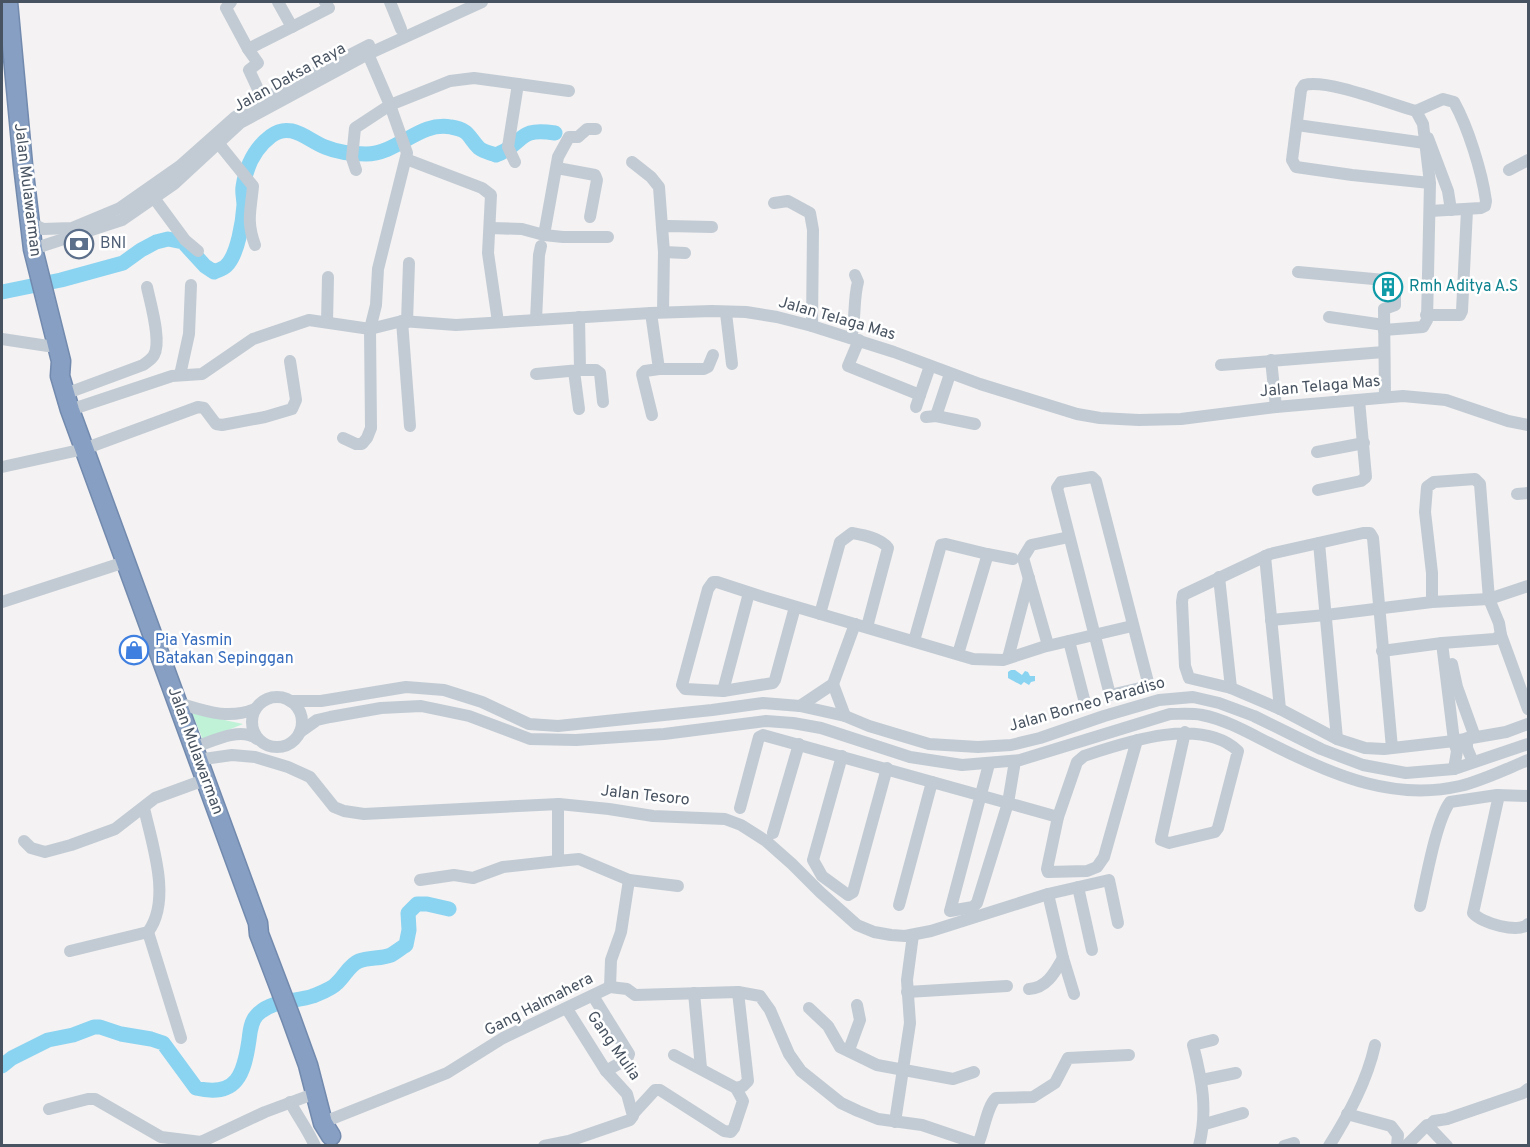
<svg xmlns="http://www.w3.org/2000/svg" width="1530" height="1147" font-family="Overpass,sans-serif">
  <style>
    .green { fill: #bff2d7 }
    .water { fill: #8ad3f1 }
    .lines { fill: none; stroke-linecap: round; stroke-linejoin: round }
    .river { stroke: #8ad3f1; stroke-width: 15 }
    .highway-casing { stroke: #728aae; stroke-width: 21 }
    .minor { stroke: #c2cbd4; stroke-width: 12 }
    .highway { stroke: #879fc2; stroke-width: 18 }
    .labels { text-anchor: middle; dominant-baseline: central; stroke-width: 5; stroke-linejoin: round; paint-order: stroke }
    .street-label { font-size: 16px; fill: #485361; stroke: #fff }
    .service-label { font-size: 16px; fill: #4e5e75; stroke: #fff; text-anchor: start }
    .culture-label { font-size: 16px; fill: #0d838f; stroke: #fff; text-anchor: start }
    .shop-label { font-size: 16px; fill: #366cbe; stroke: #fff; text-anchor: start }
  </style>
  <rect width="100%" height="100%" fill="#f4f2f2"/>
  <path class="green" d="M192 713 243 724 203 740Z"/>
  <path class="water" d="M1011 670H1015L1022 675 1025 671 1028 672 1030 676H1035V681L1031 682 1029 685 1024 682 1021 685 1008 678V672Z"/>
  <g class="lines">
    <g class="river">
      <path d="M2 292 61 280 123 263 141 250 156 242 168 239 183 242 205 266 214 272C218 270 223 269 226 266 238 255 243 220 244 205 244 199 242 193 243 187 246 167 255 148 271 136 291 121 307 140 325 147 337 152 353 154 366 154 398 154 419 121 451 127 470 130 468 137 479 148 484 152 491 153 496 155 527 143 515 127 555 133"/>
      <path d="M2 1066 12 1058 48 1040 73 1035 94 1027H100L121 1034 151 1039 163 1043 196 1088C237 1098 244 1074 249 1040 250 1031 251 1021 257 1015 271 1000 295 1002 313 996 320 993 332 989 337 983 345 976 349 965 359 961 369 957 381 959 391 955 396 952 401 948 406 945L409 930 408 913 417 904H427L449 909"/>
    </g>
    <g class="highway-casing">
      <path id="highway" d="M8 2 23 165 33 249 61 361 60 376 70 410 258 923 259 934 291 1018 308 1065 323 1123 331 1136"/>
    </g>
    <g class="minor">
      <path d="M231 2 226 8 248 49"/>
      <path d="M390 2 401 29"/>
      <path d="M292 27 329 8 325 2"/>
      <path d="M263 100 249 70 258 63 248 49 292 27 278 2"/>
      <path d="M1416 111 1443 99 1454 102C1468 127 1482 172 1486 201L1485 206 1481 208 1430 211"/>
      <path d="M1297 125 1425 143"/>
      <path d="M1428 138 1448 191 1451 210"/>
      <path d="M219 144 253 186C251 210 246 221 255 245"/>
      <path d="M406 159 482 188 491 195 488 253 498 322"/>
      <path d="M515 162 508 147 518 84"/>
      <path d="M632 162 651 177 659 187 662 227"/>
      <path d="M557 168 595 175 597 180 590 217"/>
      <path d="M356 170 352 158 355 128 390 105 450 81 474 78 569 91"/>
      <path d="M1509 170 1528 160"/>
      <path d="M154 198 185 240 198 251"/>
      <path d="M774 203 788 201 810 213 813 230 812 326"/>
      <path d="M30 223 43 229 72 228 120 208 180 166 234 118 254 104 369 45"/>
      <path d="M490 228 522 229 544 235 563 237H608"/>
      <path d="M544 235 558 157 569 137H578L587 129H596"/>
      <path d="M33 249 122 220 174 184 240 123 368 54 482 2"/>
      <path d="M664 252 685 253"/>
      <path d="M1298 272 1395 281V305L1384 309 1385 397"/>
      <path d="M663 312 664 252 662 227 669 226 712 227"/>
      <path d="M651 313 659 369 645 371 642 374 652 415"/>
      <path d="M726 313 732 364"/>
      <path d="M1426 315H1460L1462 311 1467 210"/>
      <path d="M1329 317 1384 325"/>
      <path d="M536 320 539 255 541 246"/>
      <path d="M402 321 410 426"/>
      <path d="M327 322 328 277"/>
      <path d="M407 322 409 263"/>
      <path d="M1384 330 1423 327 1427 320 1430 183 1423 124 1416 111C1390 104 1329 79 1304 85L1301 90 1292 160 1296 167 1352 175 1430 183"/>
      <path d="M851 338C856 320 853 300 858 282L855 275"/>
      <path d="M2 339 48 346"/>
      <path d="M859 340 848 366 920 395 930 366"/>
      <path d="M1271 360 1276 407"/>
      <path d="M1221 365 1384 352"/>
      <path d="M659 369H704L708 367 713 355"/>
      <path d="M580 370H596L600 373 603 402"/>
      <path d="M574 371 579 409"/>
      <path d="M536 374 580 370 579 317"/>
      <path d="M180 375 189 334 191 285"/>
      <path d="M65 394 143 365C147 362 152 359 154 355 162 341 150 302 147 287"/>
      <path d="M916 407 920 395"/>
      <path d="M70 410 172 376 202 374 253 339 309 320 370 329 402 321 456 325 651 313 712 311 746 312 777 317 812 326 894 352 980 384 1077 414 1100 418 1139 420 1181 419 1276 407 1403 396 1446 400 1508 421 1528 425"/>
      <path d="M936 416 950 374"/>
      <path d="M926 417 936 416 975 424"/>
      <path d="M343 438 356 444H362L367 438 371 428 370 329 376 305 378 269 407 153 390 105 368 54"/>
      <path d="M1317 452 1364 443"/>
      <path d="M2 467 84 449 198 407 204 408 216 424 222 425 265 417 292 409 296 400 290 361"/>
      <path d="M1092 477 1096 481 1149 686 1110 695 1057 488 1061 482Z"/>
      <path d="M1318 490 1361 481 1366 477 1359 400"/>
      <path d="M1517 494 1528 493"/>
      <path d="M1319 543 1337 739"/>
      <path d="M987 554 1013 559"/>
      <path d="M1265 556 1280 709"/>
      <path d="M1219 577 1231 688"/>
      <path d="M2 602 125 562"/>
      <path d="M795 607 775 680 773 683 723 691 685 689 682 685 708 589 713 582H717L763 597 973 659 1003 660 1043 647 1132 626"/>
      <path d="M820 614 840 542 852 533C863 535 881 538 888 548L867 627"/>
      <path d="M1271 620 1326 615 1432 602 1489 599 1528 586"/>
      <path d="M1501 635 1528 709"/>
      <path d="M914 641 941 545 946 544 983 553 987 554V557L958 654"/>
      <path d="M1069 641 1085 703"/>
      <path d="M1442 643 1454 741 1506 732 1528 724"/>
      <path d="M1048 645 1023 558 1031 545 1069 537"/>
      <path d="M1382 651 1442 643 1495 639 1501 635 1499 623 1489 599 1480 484 1475 479 1434 482 1427 487 1425 512 1432 573V602"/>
      <path d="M1008 658 1029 578"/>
      <path d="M1452 664 1457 687 1475 737"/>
      <path d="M833 684 845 716"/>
      <path d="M723 691 749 593"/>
      <circle cx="277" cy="722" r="25"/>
      <path d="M290 701H321L406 687 444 690 482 702 529 724 558 726 712 710 763 703 800 706 845 716 869 726 929 744 978 747 1011 745 1040 738 1104 716 1159 700 1193 697 1219 703 1254 716 1321 749 1363 765 1406 773 1454 769 1528 744"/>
      <path d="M178 703C205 711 228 720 255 709"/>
      <path d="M800 706 833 684 855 624"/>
      <path d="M300 732 317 720 330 717 381 708 421 706 469 716 530 739 576 740 664 734 766 721 793 723 821 728 910 757 962 765 1020 760 1170 714C1181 714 1192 713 1202 715 1228 720 1254 736 1277 747 1335 776 1395 801 1460 786 1484 780 1506 769 1528 760"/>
      <path d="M1467 738V748L1473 762"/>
      <path d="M1137 740 1104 857 1097 867 1087 871 1048 872 1047 869 1058 817 1077 762 1084 756C1126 742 1201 716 1238 751L1218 828 1215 832 1169 843 1161 840 1185 732"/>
      <path d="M193 748C211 742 240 726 257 739"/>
      <path d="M1392 748 1373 538 1370 533H1363L1270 554 1183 595 1182 602 1185 666 1189 678 1231 688 1280 709 1337 739 1365 748 1384 749 1454 741 1457 751 1454 769"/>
      <path d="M842 756 813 860 822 876 848 895 853 892 887 768"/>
      <path d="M197 760 232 755 255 757 288 767 310 777 334 807 344 811 364 814 559 804 609 809 653 816 725 819 741 825 766 841 792 864 820 892 857 925 874 932 891 935 905 936 931 931 1048 894 1063 958 1074 994"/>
      <path d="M989 764 950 911 973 907 977 903 1008 803 1015 761"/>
      <path d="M1499 795 1473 913C1481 923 1519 934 1528 924"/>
      <path d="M558 804V861L579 859 629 880 678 886"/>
      <path d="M740 808 759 737 763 735 1058 817"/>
      <path d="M773 833 799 744"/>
      <path d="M24 841 31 848 45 852 71 845 115 829 155 798 196 783 206 782"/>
      <path d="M420 880 454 875 473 878 503 867 558 861"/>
      <path d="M1078 887 1092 950"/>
      <path d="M1048 894 1109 880 1118 923"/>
      <path d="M899 905 932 782"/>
      <path d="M1420 906C1426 880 1436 821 1450 802L1497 795 1528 796"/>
      <path d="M148 932 181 1038"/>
      <path d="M70 951 148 932C172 900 152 844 144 808"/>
      <path d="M610 987 611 960 621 932 629 880"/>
      <path d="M1029 989C1047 988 1055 972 1063 958"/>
      <path d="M907 992 1007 986"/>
      <path d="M694 993 701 1068"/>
      <path d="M593 996 629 1054 627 1059 606 1071"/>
      <path d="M809 1008 828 1026 840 1047 877 1065 953 1079 974 1072"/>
      <path d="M849 1050 860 1020 857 1005"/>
      <path d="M674 1055 736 1088 743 1086 748 1081 738 992"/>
      <path d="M1202 1080 1236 1073"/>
      <path d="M290 1102C298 1117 308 1130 315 1146"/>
      <path d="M49 1109 88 1099H95L161 1137 201 1142 265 1112 316 1093"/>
      <path d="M633 1114 655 1090H660L724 1131 731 1132 734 1128 743 1101 736 1088"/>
      <path d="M1347 1114 1391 1126 1398 1135 1397 1146"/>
      <path d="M329 1120 447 1073 503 1038 610 987 627 989 635 995 738 992 760 996 770 1010 789 1054 801 1071 841 1103 858 1111 878 1119 922 1125 978 1144C984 1131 987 1106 996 1098L1033 1097 1055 1083 1068 1058 1129 1055"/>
      <path d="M895 1122 910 1023 907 980 913 935"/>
      <path d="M1205 1124 1243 1113"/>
      <path d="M1429 1126 1434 1121 1447 1119 1523 1093 1528 1089"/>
      <path d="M544 1146 569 1141 630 1120 633 1116 627 1094 606 1071 567 1009"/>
      <path d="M1199 1146C1208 1110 1202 1080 1193 1045L1213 1040"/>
      <path d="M1284 1146 1294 1143"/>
      <path d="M1329 1146C1349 1114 1367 1081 1375 1045"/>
      <path d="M1406 1146 1427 1125 1447 1146"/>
    </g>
    <use href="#highway" class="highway"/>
  </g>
  <defs>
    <g id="bank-ring" transform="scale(1.5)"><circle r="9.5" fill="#fff" stroke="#5c6f8a" stroke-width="1.5"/><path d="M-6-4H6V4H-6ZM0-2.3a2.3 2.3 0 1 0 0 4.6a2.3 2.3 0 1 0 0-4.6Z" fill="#5c6f8a"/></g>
    <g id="building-ring" transform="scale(1.5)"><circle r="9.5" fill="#fff" stroke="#0f9aa8" stroke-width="1.5"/><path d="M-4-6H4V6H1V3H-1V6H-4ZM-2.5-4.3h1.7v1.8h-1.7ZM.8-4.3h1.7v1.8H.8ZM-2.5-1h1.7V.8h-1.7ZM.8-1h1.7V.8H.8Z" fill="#0f9aa8"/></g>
    <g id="shop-ring" transform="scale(1.5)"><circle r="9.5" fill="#fff" stroke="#3f7fe0" stroke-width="1.5"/><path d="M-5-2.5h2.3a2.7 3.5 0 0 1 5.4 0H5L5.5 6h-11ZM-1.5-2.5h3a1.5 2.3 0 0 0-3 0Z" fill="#3f7fe0"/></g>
  </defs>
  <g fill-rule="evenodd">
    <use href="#bank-ring" x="79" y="244"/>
    <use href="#building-ring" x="1388" y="287"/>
    <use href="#shop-ring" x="134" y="650"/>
  </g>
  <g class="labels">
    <g class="street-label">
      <text transform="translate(290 78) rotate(-29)">Jalan Daksa Raya</text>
      <text transform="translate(27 190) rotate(83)">Jalan Mulawarman</text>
      <text transform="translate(837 319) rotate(16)">Jalan Telaga Mas</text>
      <text transform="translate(1320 387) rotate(-5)">Jalan Telaga Mas</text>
      <text transform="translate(1087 705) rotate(-16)">Jalan Borneo Paradiso</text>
      <text transform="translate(195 751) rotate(70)">Jalan Mulawarman</text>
      <text transform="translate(645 796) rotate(6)">Jalan Tesoro</text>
      <text transform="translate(539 1005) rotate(-27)">Gang Halmahera</text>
      <text transform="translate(613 1046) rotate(55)">Gang Mulia</text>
    </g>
    <g class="service-label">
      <text x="100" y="244">BNI</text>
    </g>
    <g class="culture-label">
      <text x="1409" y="287">Rmh Aditya A.S</text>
    </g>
    <g class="shop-label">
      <text x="155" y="641">Pia Yasmin<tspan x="155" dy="18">Batakan Sepinggan</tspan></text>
    </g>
  </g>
  <rect width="1530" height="1147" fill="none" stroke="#485361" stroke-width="6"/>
</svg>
